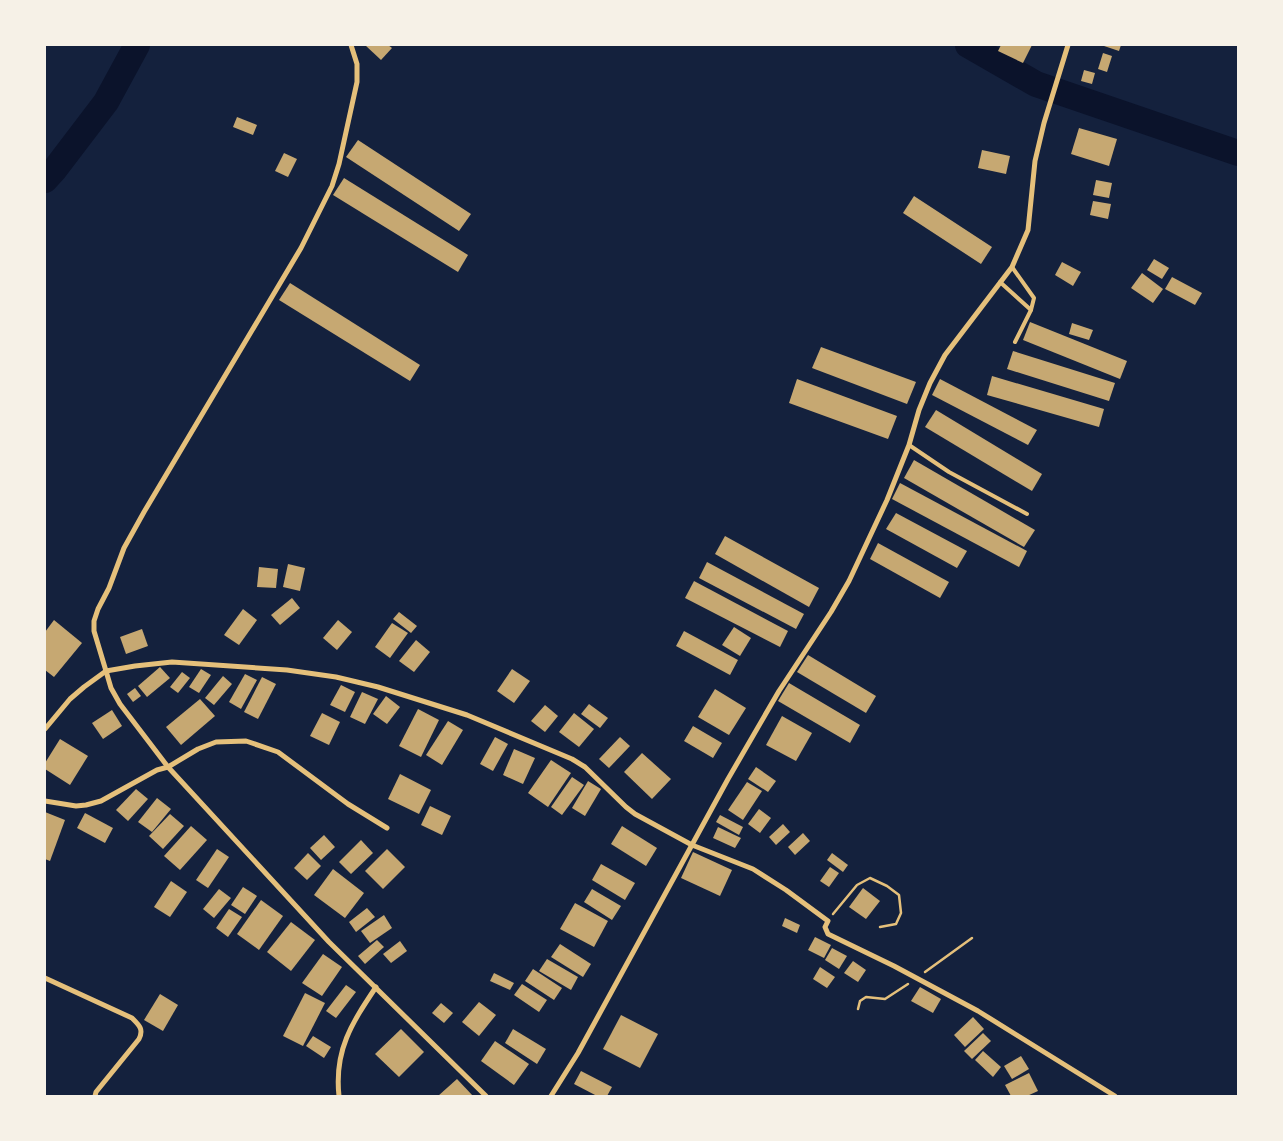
<svg xmlns="http://www.w3.org/2000/svg" width="1283" height="1141" font-family="Bitter,serif">
  <style>
    .lines { fill: none; stroke-linecap: round; stroke-linejoin: round }
    .river { stroke: #0b132b; stroke-width: 26 }
    .building { fill: #c6a872 }
    .path { stroke: #e5c07b; stroke-width: 2.5 }
    .service { stroke: #e5c07b; stroke-width: 4 }
    .minor { stroke: #e5c07b; stroke-width: 5 }
  </style>
  <rect width="100%" height="100%" fill="#14213d"/>
  <g class="lines">
    <g class="river">
      <path d="M968 45 1036 84 1238 153"/>
      <path d="M45 180 55 169 106 102 137 45"/>
    </g>
  </g>
  <g class="building">
    <path d="M365 45H388L392 48 381 60Z"/>
    <path d="M1001 45H1032L1023 63 998 51Z"/>
    <path d="M1101 45H1121L1119 51Z"/>
    <path d="M1103 53 1112 56 1107 72 1098 69Z"/>
    <path d="M1084 70 1095 73 1092 84 1081 81Z"/>
    <path d="M237 117 257 125 253 135 233 127Z"/>
    <path d="M1079 128 1117 139 1109 166 1071 154Z"/>
    <path d="M358 140 471 214 459 231 346 157Z"/>
    <path d="M982 150 1010 156 1006 174 978 168Z"/>
    <path d="M284 153 297 159 288 177 275 171Z"/>
    <path d="M344 178 468 255 458 272 333 195Z"/>
    <path d="M1096 180 1112 183 1109 198 1093 195Z"/>
    <path d="M914 196 992 247 981 264 903 213Z"/>
    <path d="M1093 201 1111 204 1108 219 1090 215Z"/>
    <path d="M1154 259 1169 268 1162 279 1147 270Z"/>
    <path d="M1062 262 1081 272 1073 286 1055 275Z"/>
    <path d="M1142 273 1163 289 1153 303 1131 288Z"/>
    <path d="M1172 277 1202 293 1195 305 1165 289Z"/>
    <path d="M290 283 420 365 410 381 279 300Z"/>
    <path d="M1030 322 1127 361 1120 379 1023 340Z"/>
    <path d="M1072 323 1093 330 1089 340 1069 334Z"/>
    <path d="M821 347 916 382 907 404 812 368Z"/>
    <path d="M1013 351 1115 383 1109 401 1007 369Z"/>
    <path d="M992 376 1104 409 1099 427 987 395Z"/>
    <path d="M797 379 897 416 888 439 789 403Z"/>
    <path d="M940 379 1037 430 1028 445 932 395Z"/>
    <path d="M936 410 1042 474 1032 491 925 427Z"/>
    <path d="M914 460 1035 530 1024 547 904 478Z"/>
    <path d="M900 483 1027 551 1019 567 892 499Z"/>
    <path d="M896 513 967 551 957 568 886 529Z"/>
    <path d="M725 536 819 588 809 607 715 554Z"/>
    <path d="M878 543 949 582 940 598 870 559Z"/>
    <path d="M707 562 804 614 796 629 699 578Z"/>
    <path d="M288 564 305 568 300 591 283 587Z"/>
    <path d="M259 567 278 569 276 588 257 587Z"/>
    <path d="M694 581 788 631 780 647 685 598Z"/>
    <path d="M292 598 300 608 280 625 271 615Z"/>
    <path d="M243 609 257 620 239 645 224 635Z"/>
    <path d="M399 612 417 626 411 633 393 619Z"/>
    <path d="M54 620 82 643 54 677 45 670V632Z"/>
    <path d="M338 620 352 632 337 650 323 638Z"/>
    <path d="M392 623 408 633 390 658 375 647Z"/>
    <path d="M734 627 751 638 740 656 722 645Z"/>
    <path d="M142 629 148 646 126 654 120 637Z"/>
    <path d="M684 631 738 660 730 675 676 646Z"/>
    <path d="M416 640 430 652 414 672 399 661Z"/>
    <path d="M808 655 876 696 866 713 797 672Z"/>
    <path d="M160 667 170 678 147 697 138 686Z"/>
    <path d="M201 669 211 675 199 693 189 687Z"/>
    <path d="M512 669 530 681 514 703 497 691Z"/>
    <path d="M182 672 190 678 178 693 170 687Z"/>
    <path d="M245 674 257 680 241 709 229 702Z"/>
    <path d="M223 676 232 684 214 705 205 698Z"/>
    <path d="M262 677 276 684 258 719 244 712Z"/>
    <path d="M789 683 860 725 850 743 778 701Z"/>
    <path d="M341 685 355 692 345 712 330 705Z"/>
    <path d="M135 688 141 696 133 702 127 694Z"/>
    <path d="M715 689 746 708 729 735 698 717Z"/>
    <path d="M362 692 378 699 365 724 350 717Z"/>
    <path d="M386 696 400 707 387 724 373 714Z"/>
    <path d="M200 699 215 716 181 745 166 727Z"/>
    <path d="M589 704 608 718 600 728 581 714Z"/>
    <path d="M545 705 558 716 545 732 531 721Z"/>
    <path d="M418 709 439 720 421 757 399 746Z"/>
    <path d="M112 710 122 726 103 739 92 723Z"/>
    <path d="M322 713 340 722 329 745 310 736Z"/>
    <path d="M574 713 594 729 579 747 559 732Z"/>
    <path d="M782 716 812 733 796 761 766 745Z"/>
    <path d="M448 721 463 730 442 765 426 755Z"/>
    <path d="M693 726 722 743 713 758 684 741Z"/>
    <path d="M495 737 508 744 493 771 480 764Z"/>
    <path d="M620 737 630 746 609 768 599 759Z"/>
    <path d="M60 739 88 756 70 785 45 769V763Z"/>
    <path d="M514 749 535 758 523 784 503 775Z"/>
    <path d="M642 753 671 779 652 799 624 772Z"/>
    <path d="M551 760 571 773 548 807 528 793Z"/>
    <path d="M756 767 776 781 768 792 748 779Z"/>
    <path d="M400 774 431 790 419 814 388 799Z"/>
    <path d="M572 777 584 785 562 815 551 807Z"/>
    <path d="M588 781 601 789 585 816 572 808Z"/>
    <path d="M747 782 762 791 743 820 728 810Z"/>
    <path d="M136 789 148 799 128 821 116 810Z"/>
    <path d="M157 798 171 809 152 832 138 822Z"/>
    <path d="M430 806 451 816 442 835 421 825Z"/>
    <path d="M759 809 771 818 760 833 748 824Z"/>
    <path d="M45 812 65 820 50 861 45 859Z"/>
    <path d="M85 813 113 828 105 843 77 828Z"/>
    <path d="M170 814 184 826 163 849 149 836Z"/>
    <path d="M720 815 743 827 739 835 716 822Z"/>
    <path d="M783 824 790 832 776 845 769 837Z"/>
    <path d="M191 826 207 840 180 870 164 856Z"/>
    <path d="M622 826 657 848 646 866 611 844Z"/>
    <path d="M718 827 741 838 735 848 713 838Z"/>
    <path d="M803 833 810 841 795 855 788 847Z"/>
    <path d="M324 835 335 847 321 860 310 848Z"/>
    <path d="M361 840 373 853 351 874 339 862Z"/>
    <path d="M217 849 229 857 208 888 196 880Z"/>
    <path d="M387 849 405 867 383 889 365 871Z"/>
    <path d="M693 852 732 870 720 896 681 878Z"/>
    <path d="M308 853 321 866 307 880 294 868Z"/>
    <path d="M832 853 848 865 843 872 827 860Z"/>
    <path d="M601 864 635 883 625 900 592 880Z"/>
    <path d="M830 867 839 873 829 887 820 881Z"/>
    <path d="M333 869 364 893 345 918 314 895Z"/>
    <path d="M171 881 187 892 170 917 154 907Z"/>
    <path d="M243 887 257 896 245 914 231 905Z"/>
    <path d="M863 888 880 901 866 919 849 907Z"/>
    <path d="M219 889 231 898 214 918 203 909Z"/>
    <path d="M592 889 621 906 612 920 584 902Z"/>
    <path d="M261 900 283 916 259 950 237 934Z"/>
    <path d="M575 903 608 921 594 947 560 929Z"/>
    <path d="M367 908 375 917 356 932 349 922Z"/>
    <path d="M229 909 242 917 228 937 216 928Z"/>
    <path d="M384 915 392 928 370 943 361 931Z"/>
    <path d="M785 918 800 925 797 933 782 926Z"/>
    <path d="M291 922 315 940 291 971 267 952Z"/>
    <path d="M815 937 831 945 824 958 808 950Z"/>
    <path d="M377 940 384 947 365 964 358 956Z"/>
    <path d="M400 941 407 951 391 963 383 954Z"/>
    <path d="M560 944 591 964 583 977 551 957Z"/>
    <path d="M832 948 847 956 839 969 825 960Z"/>
    <path d="M323 954 342 967 322 996 302 983Z"/>
    <path d="M547 959 578 977 571 990 539 971Z"/>
    <path d="M853 961 866 970 858 982 844 973Z"/>
    <path d="M820 967 835 977 827 988 813 979Z"/>
    <path d="M533 969 562 988 554 1000 525 981Z"/>
    <path d="M494 973 514 983 510 990 490 981Z"/>
    <path d="M522 984 547 1000 539 1012 514 995Z"/>
    <path d="M346 985 356 992 336 1018 326 1011Z"/>
    <path d="M920 987 941 999 933 1013 911 1001Z"/>
    <path d="M305 993 325 1003 303 1046 283 1036Z"/>
    <path d="M160 994 178 1005 163 1031 144 1020Z"/>
    <path d="M479 1002 496 1015 479 1036 462 1022Z"/>
    <path d="M441 1003 453 1013 444 1023 432 1013Z"/>
    <path d="M621 1015 658 1034 640 1068 603 1049Z"/>
    <path d="M973 1017 984 1029 965 1047 954 1035Z"/>
    <path d="M401 1029 424 1052 399 1077 375 1054Z"/>
    <path d="M513 1029 546 1049 537 1064 505 1043Z"/>
    <path d="M983 1033 991 1041 972 1059 964 1051Z"/>
    <path d="M313 1036 331 1047 324 1058 306 1046Z"/>
    <path d="M495 1041 529 1064 514 1085 481 1061Z"/>
    <path d="M983 1051 1001 1067 993 1077 975 1060Z"/>
    <path d="M1021 1056 1029 1069 1012 1079 1004 1066Z"/>
    <path d="M581 1071 612 1087 607 1096H597L574 1084Z"/>
    <path d="M1029 1073 1038 1091 1027 1096H1011L1005 1085Z"/>
    <path d="M457 1079 473 1096H438Z"/>
  </g>
  <g class="lines">
    <g class="path">
      <path d="M833 914 857 885 870 878 887 886 899 895 901 913 896 924 880 927"/>
      <path d="M925 972 972 938"/>
      <path d="M858 1009 860 1001 866 997 885 999 908 984"/>
    </g>
    <g class="service">
      <path d="M1012 267 1034 298 1031 310 1015 342"/>
      <path d="M1000 282 1031 310"/>
      <path d="M909 445 949 472 1027 514"/>
    </g>
    <g class="minor">
      <path d="M351 45 357 64V82L339 164 332 186 301 248 144 512 124 548 109 588 98 609 94 621V631L106 671 111 688 120 704 168 767 329 942 486 1096"/>
      <path d="M45 729 70 699 84 687 106 671 135 666 172 662 287 670 336 677 378 687 467 715 572 759 585 767 626 807 635 814 692 845 753 869 786 890 828 921 825 927 828 934 894 966 978 1011 1115 1096"/>
      <path d="M45 801 76 806 86 805 101 801 157 770 168 767 198 749 216 742 246 741 278 752 348 804 387 828"/>
      <path d="M45 978 132 1018C139 1025 144 1029 139 1039L96 1092 95 1096"/>
      <path d="M339 1096C334 1050 352 1023 376 987"/>
      <path d="M551 1096 578 1053 728 779 779 691 831 612 849 581 887 500 909 445 919 410 930 383 945 355 1012 267 1028 230 1035 161 1044 123 1068 45"/>
    </g>
  </g>
  <rect width="1283" height="1141" fill="none" stroke="#f6f1e7" stroke-width="92"/>
</svg>
